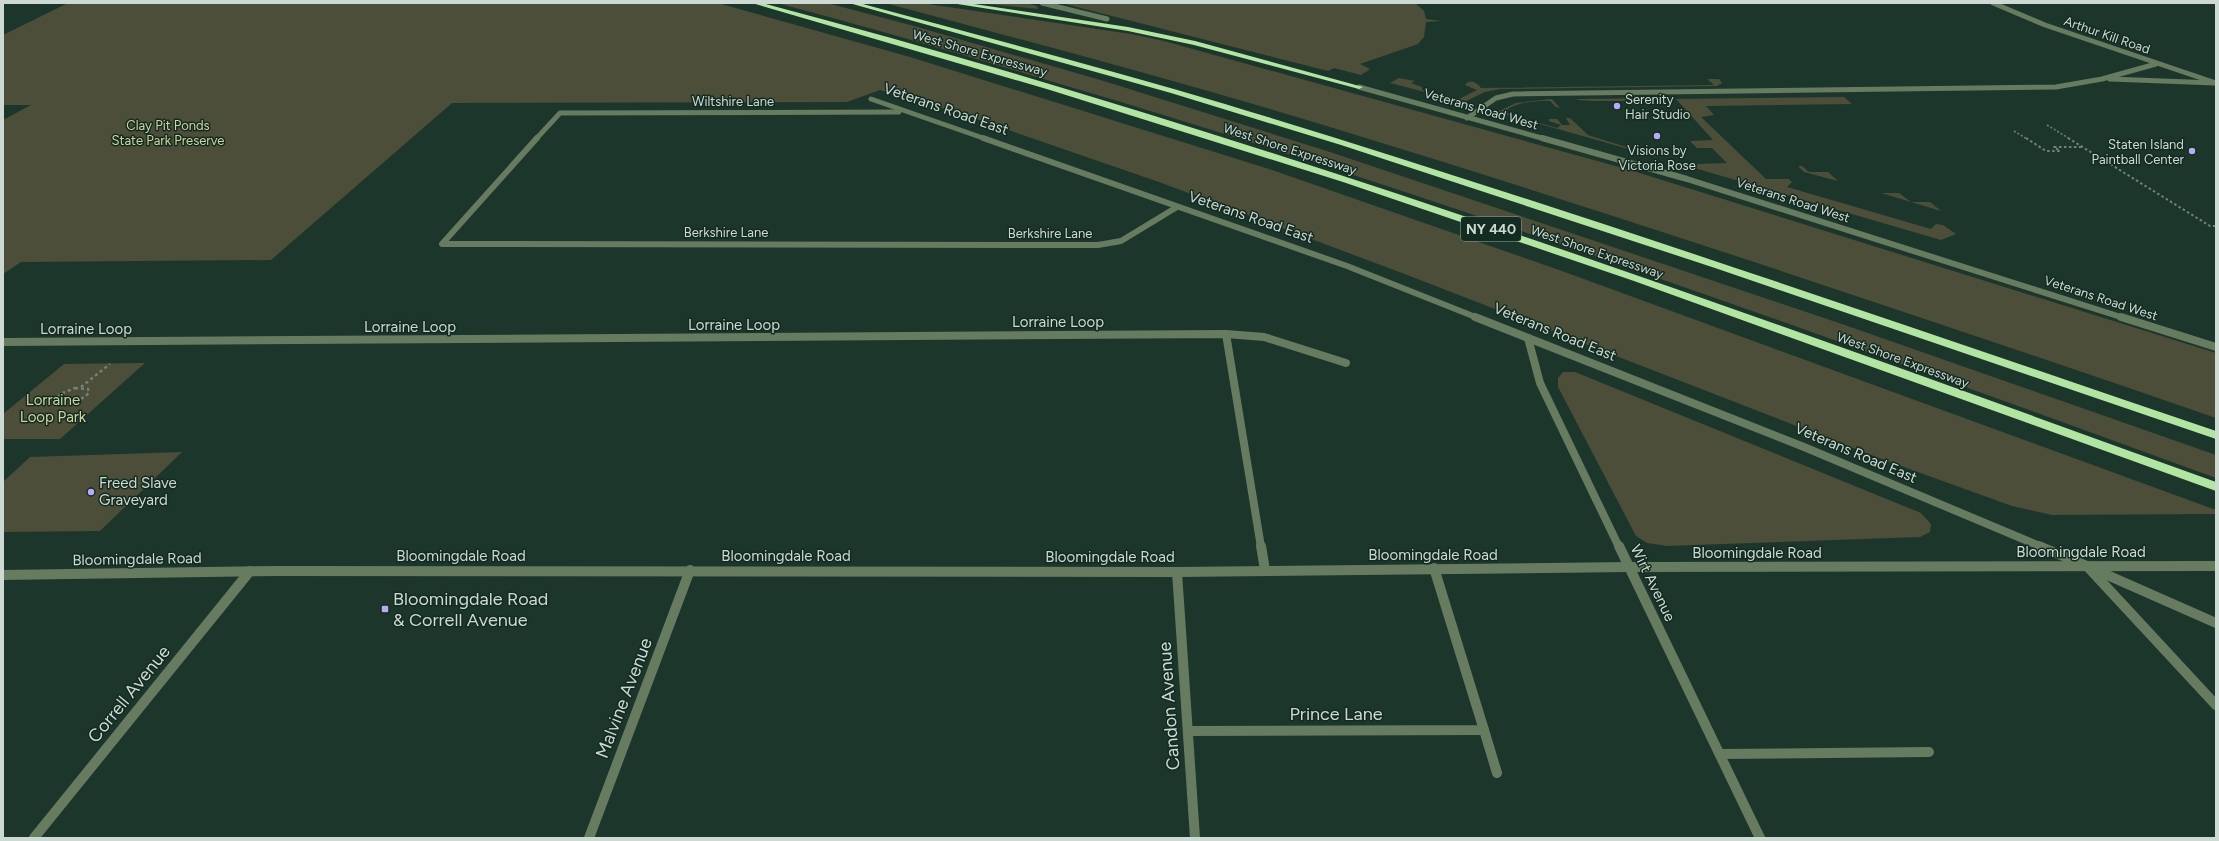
<svg xmlns="http://www.w3.org/2000/svg" width="2219" height="841" font-family="Figtree,sans-serif">
  <style>
    .green { fill: #4c4e3a }
    .lines { fill: none; stroke-linecap: round; stroke-linejoin: round }
    .path-far2 { stroke: #6f8379; stroke-width: 1.5; stroke-dasharray: 2 2; stroke-linecap: butt }
    .path-far1 { stroke: #6f8379; stroke-width: 2; stroke-dasharray: 2.5 2.5; stroke-linecap: butt }
    .path { stroke: #6f8379; stroke-width: 2.5; stroke-dasharray: 3 3; stroke-linecap: butt }
    .service-far2 { stroke: #677b61; stroke-width: 5 }
    .service-far1 { stroke: #677b61; stroke-width: 8 }
    .service { stroke: #677b61; stroke-width: 10 }
    .minor-far3 { stroke: #677b61; stroke-width: 5 }
    .minor-far2 { stroke: #677b61; stroke-width: 6 }
    .minor-far1 { stroke: #677b61; stroke-width: 8 }
    .minor { stroke: #677b61; stroke-width: 10 }
    .tertiary-far1 { stroke: #677b61; stroke-width: 5 }
    .tertiary { stroke: #677b61; stroke-width: 10 }
    .motorway { fill: #b2e5a2; fill-rule: evenodd }
    .poi-dot { fill: #b7abf8; stroke: #132b21; stroke-width: 1.5 }
    .labels { text-anchor: middle; dominant-baseline: central; stroke-width: 3; stroke-linejoin: round; paint-order: stroke }
    .far-street-label { font-size: 13px; fill: #ccdad3; stroke: #132b21 }
    .far-poi-label { font-size: 13px; fill: #ccdad3; stroke: #132b21; text-anchor: start }
    .far-park-label { font-size: 13px; fill: #cfd59e; stroke: #132b21 }
    .shield { fill: #132b21; stroke: #94a69e; stroke-width: 1 }
    .shield-label { font-size: 14px; font-weight: bold; fill: #ccdad3 }
    .street-label { font-size: 15px; fill: #ccdad3; stroke: #132b21 }
    .park-label { font-size: 15px; fill: #cfd59e; stroke: #132b21 }
    .poi-label { font-size: 15px; fill: #ccdad3; stroke: #132b21; text-anchor: start }
    .near-poi-label { font-size: 18px; fill: #ccdad3; stroke: #132b21; text-anchor: start }
    .near-street-label { font-size: 18px; fill: #ccdad3; stroke: #132b21 }
  </style>
  <rect width="100%" height="100%" fill="#1d362b"/>
  <g class="green">
    <path d="M68 3H718L910 57 1269 169 1562 271 2216 510V514L2052 515 2012 506 1879 458 1402 273 1159 182 962 114 880 90 847 102 452 103 271 260 21 262 3 274V120L31 105H3V35Z"/>
    <path d="M777 3H827L914 26 1107 82 1330 152 1839 323 2216 455V478C1854 346 1490 214 1121 102 1007 68 892 33 777 3Z"/>
    <path d="M885 3H921L1131 34 1164 41 1630 170 2216 353V418C1922 317 1628 218 1330 127 1183 82 1034 43 885 3Z"/>
    <path d="M978 3H1026L1037 6 1038 9Z"/>
    <path d="M1061 3H1415L1424 11 1426 19 1441 21 1426 22 1424 37 1418 44 1360 64 1370 69 1361 75 1334 68 1328 71Z"/>
    <path d="M1399 78 1415 81 1411 83 1422 87V90L1459 99 1477 90 1465 85C1470 78 1477 83 1481 88L1714 85 1707 79H1719L1722 83 1717 86 1500 89 1485 92 1464 102 1390 83Z"/>
    <path d="M1844 97 1852 104 1706 106 1714 115 1701 117 1766 179H1789L1792 182 1787 187 1931 229 1936 224 1943 225 1956 234 1941 240 1691 167 1698 164 1727 163 1712 148H1697L1690 141 1713 140 1676 99Z"/>
    <path d="M1666 98 1668 100C1654 100 1580 103 1576 99Z"/>
    <path d="M1552 99 1560 108 1556 107 1550 101C1534 101 1516 102 1503 112L1557 128 1561 125 1549 121V119H1557L1562 125H1570L1566 118H1570L1588 135 1664 159 1497 112 1516 103Z"/>
    <path d="M1798 166H1802L1809 172H1828L1838 181 1804 172Z"/>
    <path d="M1881 193H1899L1911 202H1930L1941 211Z"/>
    <path d="M145 363 60 439H3V414L64 364Z"/>
    <path d="M1563 372H1575L1921 513 1931 524 1930 532 1920 537 1667 546 1647 543 1636 536 1558 387V378Z"/>
    <path d="M182 452 100 531 3 532V482L30 457Z"/>
  </g>
  <g class="lines">
    <g class="path-far2">
      <path d="M2047 125 2070 139"/>
      <path d="M2014 131 2027 139"/>
    </g>
    <g class="path-far1">
      <path d="M2026 138 2046 151H2060L2054 147H2082"/>
      <path d="M2068 138 2210 226H2216"/>
    </g>
    <g class="path">
      <path d="M81 387 110 364"/>
      <path d="M75 388 88 389 89 393C80 401 67 407 55 402L60 394Z"/>
    </g>
    <g class="service-far2">
      <path d="M1042 3 1107 19"/>
      <path d="M2110 79 2215 83"/>
      <path d="M1467 118 1496 98 1513 94 2056 87 2102 79 2156 64"/>
    </g>
    <path class="service-far1" d="M1226 334 1264 337 1346 363"/>
    <path class="service" d="M1720 754 1929 752"/>
    <g class="minor-far3">
      <path d="M1359 87 1545 139"/>
      <path d="M871 99 986 139"/>
      <path d="M536 139 560 113 899 112"/>
    </g>
    <g class="minor-far2">
      <path d="M537 138 442 244 1098 245 1121 241 1177 207"/>
      <path d="M983 138 1347 266 1478 318"/>
      <path d="M1542 138 1687 179 2124 318"/>
    </g>
    <g class="minor-far1">
      <path d="M1475 317 1804 447 2042 547"/>
      <path d="M2121 317 2216 347"/>
      <path d="M1528 338 1540 383 1619 547"/>
      <path d="M3 342 1226 334 1261 547"/>
    </g>
    <g class="minor">
      <path d="M1261 546 1265 570"/>
      <path d="M1619 546 1760 838"/>
      <path d="M2039 546 2087 566 2216 705"/>
      <path d="M1177 572 1195 838"/>
      <path d="M1484 730 1497 773"/>
      <path d="M1188 731 1484 730 1434 568"/>
      <path d="M34 838 250 571"/>
      <path d="M589 838 690 570"/>
    </g>
    <path class="tertiary-far1" d="M1993 3 2045 25 2216 83"/>
    <g class="tertiary">
      <path d="M2089 567 2216 623"/>
      <path d="M3 575 279 571 1177 572 1630 567 2216 566"/>
    </g>
    <g class="motorway">
      <path d="M752 3H762C1256 133 1736 309 2216 482V491L1634 281 1343 182 1050 90Z"/>
      <path d="M849 3H859C981 36 1104 68 1225 104 1558 205 1887 319 2216 431V439L1715 268 1341 145 1171 93Z"/>
      <path d="M951 3H967L1128 27 1195 41 1363 87 1359 89 1194 45 1128 31Z"/>
    </g>
  </g>
  <g class="poi-dot">
    <circle cx="1617" cy="106" r="4"/>
    <circle cx="1657" cy="136" r="4"/>
    <circle cx="2192" cy="151" r="4"/>
    <circle cx="91" cy="492" r="4"/>
    <rect x="381" y="605" width="8" height="8" rx="2"/>
  </g>
  <g class="labels">
    <g class="far-street-label">
      <text transform="translate(2107 35) rotate(19)">Arthur Kill Road</text>
      <text transform="translate(980 53) rotate(16)">West Shore Expressway</text>
      <text x="733" y="101">Wiltshire Lane</text>
      <text transform="translate(1481 109) rotate(16)">Veterans Road West</text>
      <text transform="translate(1290 149) rotate(18)">West Shore Expressway</text>
      <text transform="translate(1793 200) rotate(18)">Veterans Road West</text>
      <text x="726" y="232">Berkshire Lane</text>
      <text x="1050" y="233">Berkshire Lane</text>
      <text transform="translate(1597 252) rotate(19)">West Shore Expressway</text>
      <text transform="translate(2101 298) rotate(18)">Veterans Road West</text>
      <text transform="translate(1903 360) rotate(20)">West Shore Expressway</text>
    </g>
    <g class="far-poi-label">
      <text x="1625" y="99">Serenity<tspan x="1625" dy="15">Hair Studio</tspan></text>
      <text x="2184" y="144" text-anchor="end">Staten Island<tspan x="2184" dy="15">Paintball Center</tspan></text>
      <text x="1657" y="150" text-anchor="middle">Visions by<tspan x="1657" dy="15">Victoria Rose</tspan></text>
    </g>
    <g class="far-park-label">
      <text x="168" y="125">Clay Pit Ponds<tspan x="168" dy="15">State Park Preserve</tspan></text>
    </g>
    <rect class="shield" x="1461" y="217" width="60" height="24" rx="3"/>
    <g class="shield-label">
      <text x="1491" y="229">NY 440</text>
    </g>
    <g class="street-label">
      <text transform="translate(946 109) rotate(19)">Veterans Road East</text>
      <text transform="translate(1251 217) rotate(19)">Veterans Road East</text>
      <text x="1058" y="322">Lorraine Loop</text>
      <text x="734" y="325">Lorraine Loop</text>
      <text x="410" y="327">Lorraine Loop</text>
      <text x="86" y="329">Lorraine Loop</text>
      <text transform="translate(1555 332) rotate(22)">Veterans Road East</text>
      <text transform="translate(1856 453) rotate(23)">Veterans Road East</text>
      <text x="2081" y="552">Bloomingdale Road</text>
      <text x="1757" y="553">Bloomingdale Road</text>
      <text x="1433" y="555">Bloomingdale Road</text>
      <text x="461" y="556">Bloomingdale Road</text>
      <text x="786" y="556">Bloomingdale Road</text>
      <text x="1110" y="557">Bloomingdale Road</text>
      <text transform="translate(137 559) rotate(-1)">Bloomingdale Road</text>
      <text transform="translate(1653 583) rotate(64)">Wirt Avenue</text>
    </g>
    <g class="park-label">
      <text x="53" y="400">Lorraine<tspan x="53" dy="17">Loop Park</tspan></text>
    </g>
    <g class="poi-label">
      <text x="99" y="483">Freed Slave<tspan x="99" dy="17">Graveyard</tspan></text>
    </g>
    <g class="near-poi-label">
      <text x="393" y="599">Bloomingdale Road<tspan x="393" dy="21">&amp; Correll Avenue</tspan></text>
    </g>
    <g class="near-street-label">
      <text transform="translate(129 694) rotate(-51)">Correll Avenue</text>
      <text transform="translate(624 698) rotate(-69)">Malvine Avenue</text>
      <text transform="translate(1169 706) rotate(-94)">Candon Avenue</text>
      <text x="1336" y="714">Prince Lane</text>
    </g>
  </g>
  <rect width="2219" height="841" fill="none" stroke="#ccdad3" stroke-width="8"/>
</svg>
